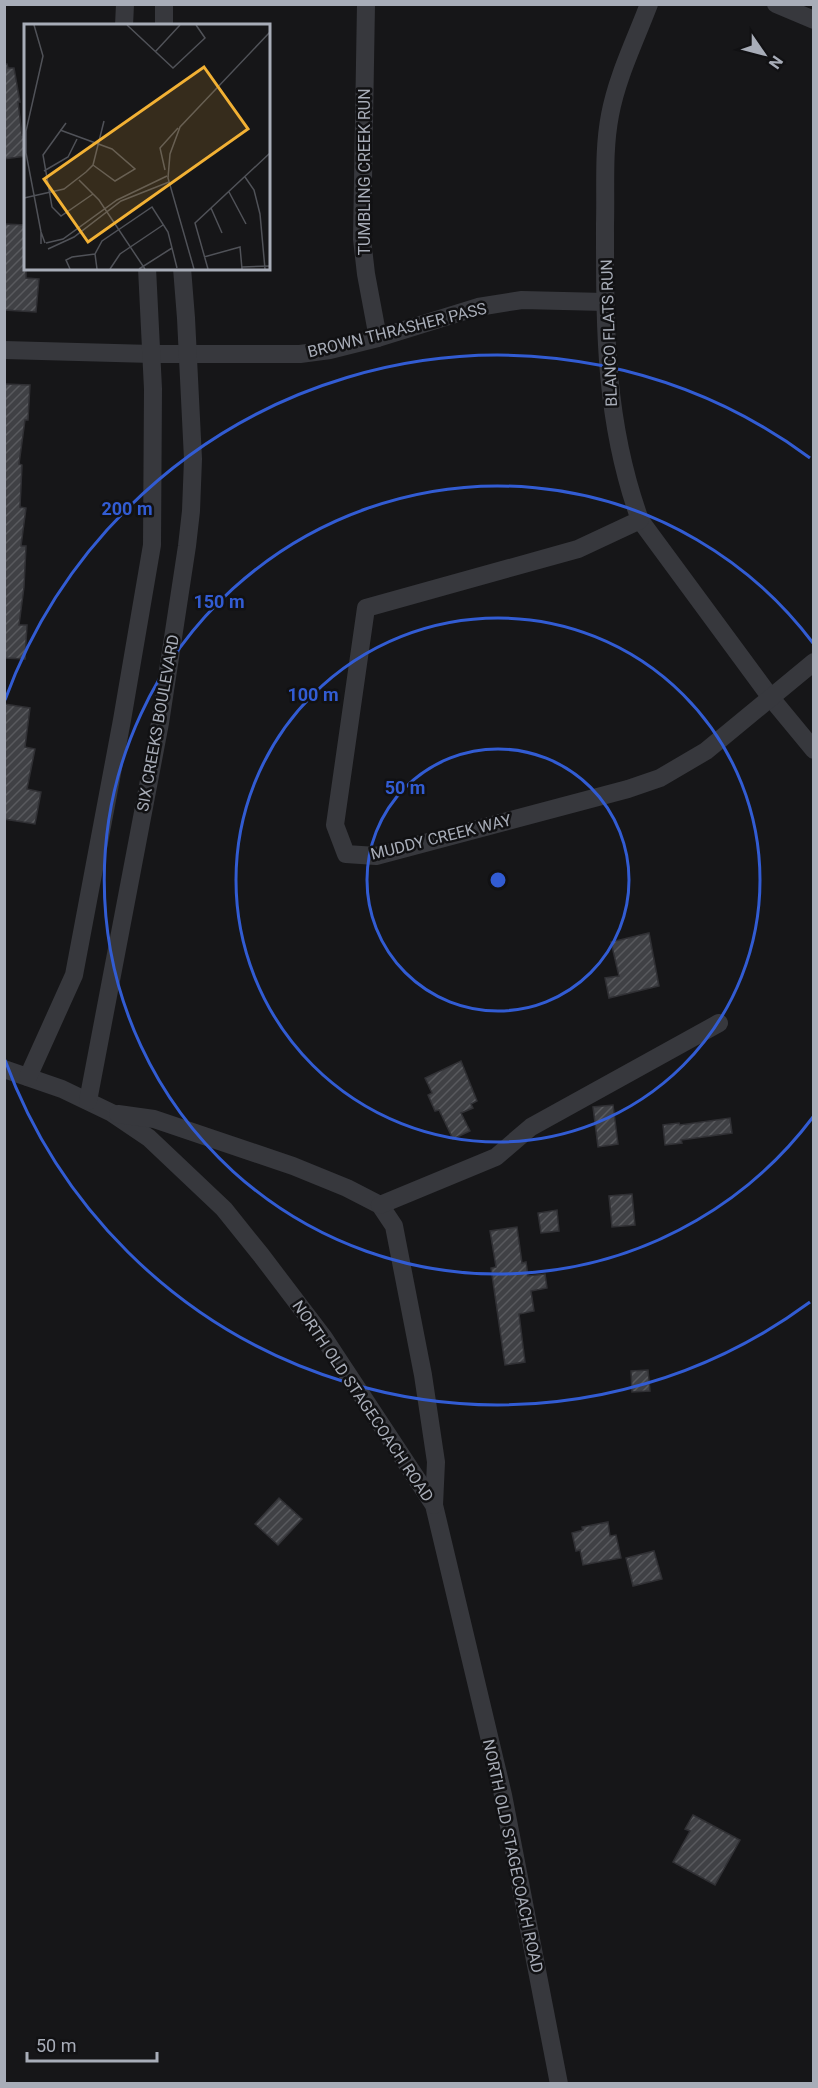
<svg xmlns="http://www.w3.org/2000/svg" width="818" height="2088" font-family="Roboto,sans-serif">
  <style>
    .building { fill: url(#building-hatch); stroke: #303034; stroke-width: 1.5 }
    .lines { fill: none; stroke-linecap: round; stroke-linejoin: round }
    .minor { stroke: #37383d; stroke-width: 18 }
    .ring { fill: none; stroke: #325cd3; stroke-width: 3 }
    .labels { text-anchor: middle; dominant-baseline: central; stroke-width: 5; stroke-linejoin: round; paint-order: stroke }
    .street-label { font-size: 16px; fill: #a8adb8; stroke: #111113 }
    .inset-road { fill: none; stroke: #505258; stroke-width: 1.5 }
    .view { fill: #f2b134; fill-opacity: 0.15; stroke: #f2b134; stroke-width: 3 }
    .inset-edge { fill: none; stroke: #a8adb8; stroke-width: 3 }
    .centre { fill: #325cd3; stroke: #111113; stroke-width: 3 }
    .ring-label { font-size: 18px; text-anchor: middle; font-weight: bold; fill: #325cd3; stroke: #111113; stroke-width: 5; stroke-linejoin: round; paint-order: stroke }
  </style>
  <defs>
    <pattern id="building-hatch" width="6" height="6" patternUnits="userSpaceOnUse" patternTransform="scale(1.5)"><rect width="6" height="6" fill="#404145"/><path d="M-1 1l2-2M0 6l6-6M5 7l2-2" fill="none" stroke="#595a5e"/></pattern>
  </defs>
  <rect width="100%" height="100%" fill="#161618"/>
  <g class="building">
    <path d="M4 64H7L8 68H14L20 102H18L22 135 26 134V156L4 159Z"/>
    <path d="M4 224 26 225V278L39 279 36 312 4 310Z"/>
    <path d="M4 384 30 385 28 420H25L19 464 22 465 20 507 26 508 21 546H26L24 587 19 625H27L25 659 4 658Z"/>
    <path d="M4 704 30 708 25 747 35 749 27 789 41 792 35 824 4 819Z"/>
    <path d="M649 933 659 986 609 998 605 978 619 976 611 942Z"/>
    <path d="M461 1061 477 1101 471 1104 473 1108 461 1113 470 1131 453 1139 439 1110 435 1111 428 1095 432 1093 425 1078Z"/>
    <path d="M613 1105 618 1144 598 1147 593 1107Z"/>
    <path d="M730 1118 732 1133 681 1140 682 1143 665 1145 663 1125 679 1123 680 1125Z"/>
    <path d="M632 1194 635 1225 612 1227 609 1196Z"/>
    <path d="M557 1210 559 1231 541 1233 538 1213Z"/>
    <path d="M517 1227 522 1263 526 1262 528 1276 545 1274 547 1288 531 1291 534 1311 519 1314 525 1362 505 1365 491 1268 496 1267 490 1231Z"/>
    <path d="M648 1370 650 1391 632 1392 631 1371Z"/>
    <path d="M279 1498 302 1519 278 1545 255 1524Z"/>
    <path d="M608 1522 610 1536 616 1535 621 1558 583 1565 580 1550 576 1551 572 1533 583 1530 582 1527Z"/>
    <path d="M654 1551 662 1579 633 1586 626 1558Z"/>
    <path d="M693 1815 740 1840 715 1885 673 1862 690 1831 685 1829Z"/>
  </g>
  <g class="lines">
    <g class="minor">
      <path d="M164 4V26"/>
      <path d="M366 4 362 239 366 274 378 338"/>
      <path d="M649 4C635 41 617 77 610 115 603 151 606 189 605 224 605 328 604 420 640 520L771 698 814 750"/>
      <path d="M776 4 814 20"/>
      <path d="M124 26 125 4"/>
      <path d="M4 350 152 354H300L330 350 378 338 478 307 522 300 605 302"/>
      <path d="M640 520 578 549 366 608 335 825 346 854 376 856 628 789 660 778 706 751 814 662"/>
      <path d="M4 1069 62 1089 112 1113 149 1138 224 1209 261 1255 324 1338 434 1505 503 1795 559 2084"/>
      <path d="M28 1077 74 975 122 720 152 545 153 389 147 268"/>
      <path d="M88 1101 160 723 187 546 191 511 193 459 186 318 182 268"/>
      <path d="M118 1114 154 1119 293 1166 347 1188 380 1205 394 1226 423 1375 436 1462 434 1505"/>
      <path d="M380 1205 496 1157 531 1127 719 1023"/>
    </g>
  </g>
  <g class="ring">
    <circle cx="498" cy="880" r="131"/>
    <circle cx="498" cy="880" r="262"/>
    <path d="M813 1117A394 394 0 1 1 813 643"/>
    <path d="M810 1302A525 525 0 0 1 5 1060M5 700A525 525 0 0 1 810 458"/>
  </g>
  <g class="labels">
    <g class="street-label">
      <text transform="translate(364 172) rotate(-90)">TUMBLING CREEK RUN</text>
      <text transform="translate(397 330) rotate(-14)">BROWN THRASHER PASS</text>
      <text transform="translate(609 333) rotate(-92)">BLANCO FLATS RUN</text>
      <text transform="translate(158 723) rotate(-80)">SIX CREEKS BOULEVARD</text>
      <text transform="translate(441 837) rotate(-14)">MUDDY CREEK WAY</text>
      <text transform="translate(363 1401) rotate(56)">NORTH OLD STAGECOACH ROAD</text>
      <text transform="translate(513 1856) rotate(78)">NORTH OLD STAGECOACH ROAD</text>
    </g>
  </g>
  <g transform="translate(24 24)">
    <rect width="246" height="246" fill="#161618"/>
    <path class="inset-road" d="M10 1 19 32 2 107V129L17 208M103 1 149 44 181 14 172 1M131 28 156 1M42 99 19 131 28 183 37 192 69 170M36 106 88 125 111 145 91 157 69 141M141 146 136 124 154 104M20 147 44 133 53 115M221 153 230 166 236 190 241 245M55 156 75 176 121 245M205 168 222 200M0 174 40 165 62 148 69 141 80 97M187 184 198 209M22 219 39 215 93 176 143 152M17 220V208L21 219M24 225 50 213 97 177 145 158M180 233 216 223 218 245M218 243 246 242M46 245 42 236 48 233 71 230M73 245 71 230 78 217 128 183 144 208 153 244M86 245 96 230 139 201M115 245 148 224M170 245 144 154 146 130 156 103 246 8M184 245 171 199 246 129"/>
    <path class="view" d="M180 43 224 105 64 218 20 155Z"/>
    <rect width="246" height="246" class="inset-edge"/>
  </g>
  <circle cx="498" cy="880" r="9" class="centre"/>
  <g class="ring-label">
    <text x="127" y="515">200 m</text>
    <text x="219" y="608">150 m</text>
    <text x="313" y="701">100 m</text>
    <text x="405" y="794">50 m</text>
  </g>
  <rect width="818" height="2088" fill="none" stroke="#a8adb8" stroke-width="12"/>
  <g transform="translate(764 54) rotate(125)" stroke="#111113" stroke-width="4.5" paint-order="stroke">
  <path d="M0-4.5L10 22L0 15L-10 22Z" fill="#a8adb8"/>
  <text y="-9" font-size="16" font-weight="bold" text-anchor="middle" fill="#a8adb8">N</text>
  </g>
  <path d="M27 2052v9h130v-9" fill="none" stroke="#a8adb8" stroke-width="3"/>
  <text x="36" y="2052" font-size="18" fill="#a8adb8" stroke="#111113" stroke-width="4.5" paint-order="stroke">50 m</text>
</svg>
